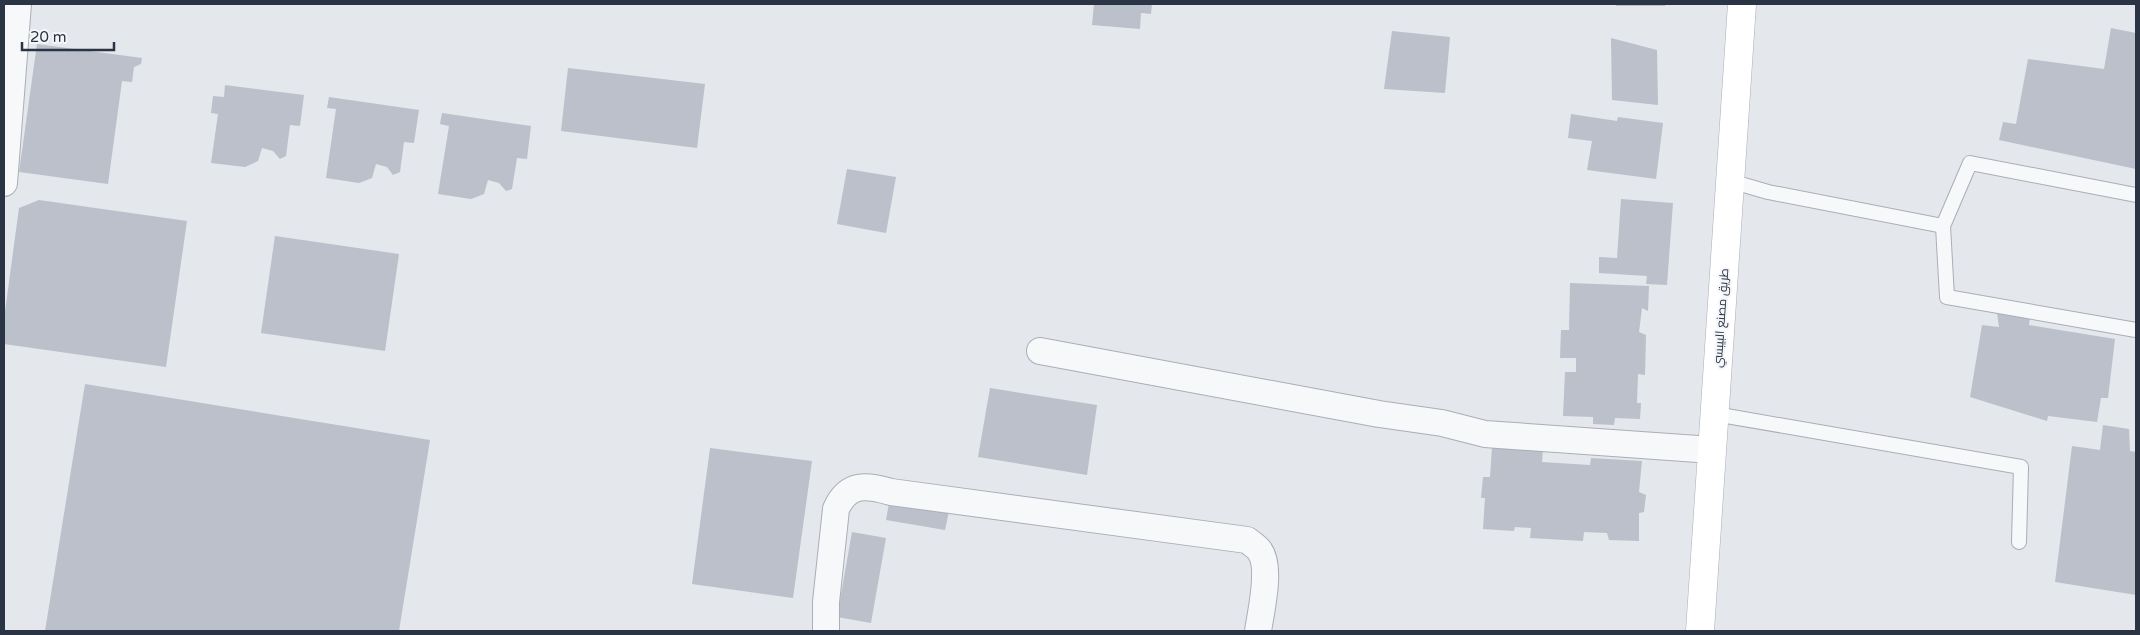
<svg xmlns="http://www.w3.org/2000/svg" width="2140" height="635" font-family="'Varela Round',Cairo,sans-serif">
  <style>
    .building { fill: #bbc0ca }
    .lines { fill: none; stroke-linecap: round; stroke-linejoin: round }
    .lane-casing { stroke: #a9aeb7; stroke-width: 16 }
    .street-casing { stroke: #a9aeb7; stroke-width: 28 }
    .secondary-casing { stroke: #a9aeb7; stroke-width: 29 }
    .lane { stroke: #f7f8fa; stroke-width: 14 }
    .street { stroke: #f7f8fa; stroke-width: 26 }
    .secondary { stroke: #fff; stroke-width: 28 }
    .labels { text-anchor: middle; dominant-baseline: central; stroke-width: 4; stroke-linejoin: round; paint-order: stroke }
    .street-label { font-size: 12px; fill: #2b3445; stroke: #f4f6f9 }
  </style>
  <rect width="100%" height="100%" fill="#e4e7ec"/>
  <g class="building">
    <path d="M1094 4H1152L1151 14 1141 13 1140 29 1092 25Z"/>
    <rect x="1616" y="4" width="49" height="2"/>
    <path d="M2111 28 2136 33V169L1999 140 2003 122 2016 124 2028 59 2104 69Z"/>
    <path d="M1392 31 1450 37 1445 93 1384 89Z"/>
    <path d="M1611 38 1657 50 1658 105 1612 100Z"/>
    <path d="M37 44 142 58 141 64 134 67 132 82 122 81 108 184 19 172Z"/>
    <path d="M568 68 705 84 697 148 561 131Z"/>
    <path d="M225 85 304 95 300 126 290 125 286 156 280 159 273 151 262 148 258 161 245 167 211 163 218 114 211 113 213 96 224 97Z"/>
    <path d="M329 97 419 110 414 143 404 142 400 172 393 175 387 167 376 164 372 178 359 183 326 178 336 109 327 108Z"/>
    <path d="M442 113 531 126 527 159 517 158 512 189 506 191 499 183 488 180 484 194 471 199 438 194 449 126 440 124Z"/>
    <path d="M1571 114 1617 121 1618 117 1663 123 1656 179 1587 170 1592 141 1568 138Z"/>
    <path d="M847 169 896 177 886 233 837 224Z"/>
    <path d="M1621 199 1673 203 1667 285 1646 284 1647 276 1599 273V257L1617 258Z"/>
    <path d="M39 200 187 221 166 367 4 344V319L19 208Z"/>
    <path d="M275 236 399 254 385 351 261 333Z"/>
    <path d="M1570 283 1649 286 1648 311 1642 308 1639 332 1646 335 1645 375 1638 374 1637 403H1641L1640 419 1615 418 1614 425 1593 424V417L1563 416 1565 372H1576V358H1560L1561 330H1569Z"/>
    <path d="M1997 313 2030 317 2029 325 2115 339 2108 398H2101L2097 422 2048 416 2047 421 1970 397 1982 325 1999 327Z"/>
    <path d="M85 384 430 440 399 631H45Z"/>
    <path d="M990 388 1097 405 1087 475 978 457Z"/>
    <path d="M2103 425 2129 429 2130 451 2136 452V595L2055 582 2072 446 2100 450Z"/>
    <path d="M1492 447 1543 450 1542 462 1590 465 1591 458 1642 461 1639 492 1646 495 1644 512 1639 513V541L1609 540 1607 533 1584 532 1583 541 1530 538 1531 528 1515 527 1514 531 1483 529 1485 498H1481L1483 477H1490Z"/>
    <path d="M710 448 812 461 793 598 692 584Z"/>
    <path d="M891 492 951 502 945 530 886 520Z"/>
    <path d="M852 532 886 538 871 623 837 617Z"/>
  </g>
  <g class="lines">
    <g class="lane-casing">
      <g id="lane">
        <path d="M1730 181 1768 192 1943 226 1970 163 2136 195"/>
        <path d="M1943 226 1947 297 2136 330"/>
        <path d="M1715 414 2021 467 2019 542"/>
      </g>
    </g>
    <g class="street-casing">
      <g id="street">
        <path d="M4 183 18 4"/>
        <path d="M1040 351 1379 414 1442 423 1485 434 1712 450"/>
        <path d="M826 631V602L836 509C848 482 867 485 891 492L1247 540C1251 543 1256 546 1259 550 1272 566 1261 611 1258 631"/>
      </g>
    </g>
    <g class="secondary-casing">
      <path id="secondary" d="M1700 631 1742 4"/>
    </g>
    <use href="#lane" class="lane"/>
    <use href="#street" class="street"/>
    <use href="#secondary" class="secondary"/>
  </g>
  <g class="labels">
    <g class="street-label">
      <text transform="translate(1721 318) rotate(-86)">طريق مصنع البيبسي</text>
    </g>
  </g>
  <rect width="2140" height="635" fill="none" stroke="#2b3445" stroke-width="10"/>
  <path d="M22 42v8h92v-8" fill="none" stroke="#2b3445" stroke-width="2.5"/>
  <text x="30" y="42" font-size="15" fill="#2b3445" stroke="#f4f6f9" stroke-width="4" paint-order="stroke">20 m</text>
</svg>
